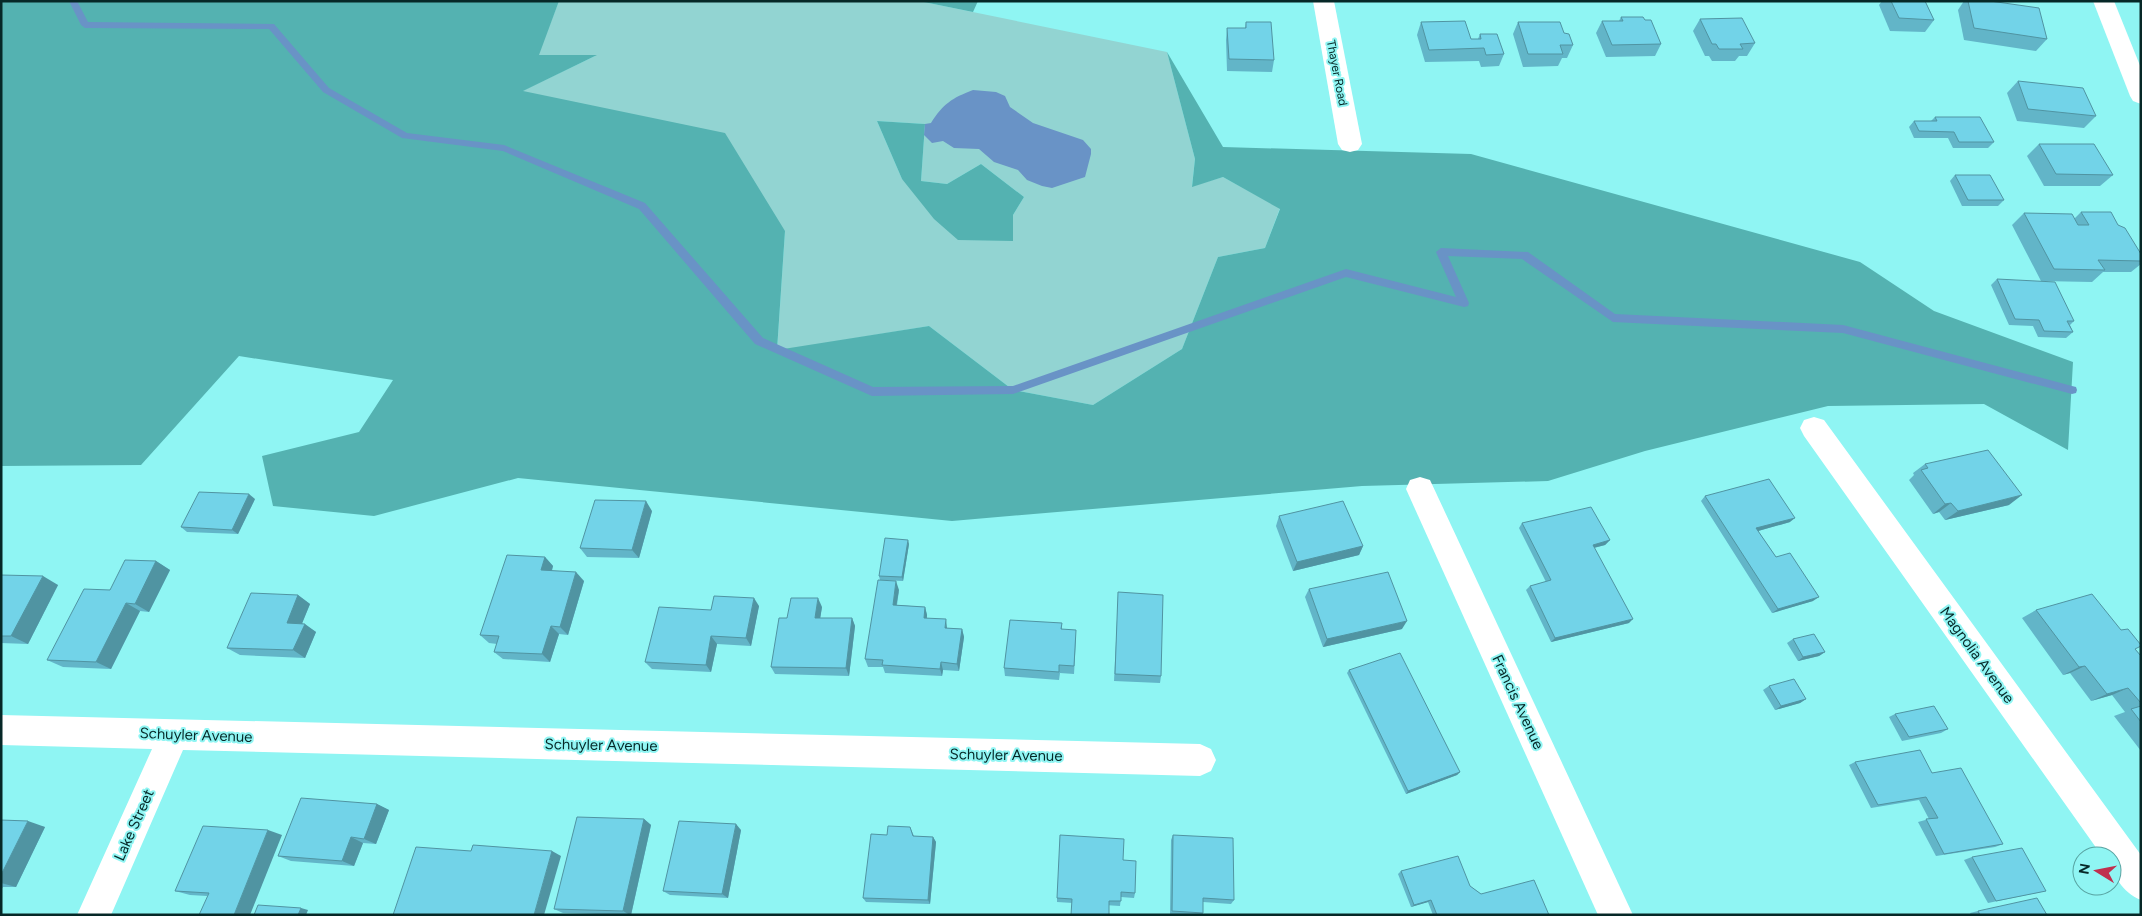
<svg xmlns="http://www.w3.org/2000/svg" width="2142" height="916" font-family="Figtree,sans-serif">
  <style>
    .green { fill: #92d4d2; fill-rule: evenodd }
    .forest { fill: #54b2b1 }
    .water { fill: #6993c6 }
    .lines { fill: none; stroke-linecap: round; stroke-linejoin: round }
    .stream { fill: #6993c6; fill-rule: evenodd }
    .minor { fill: #fff; fill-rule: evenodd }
    .secondary { fill: #fff; fill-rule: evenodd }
    .wall { fill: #62b5c8 }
    .shaded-wall { fill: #5094a2 }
    .building { fill: #72d3e8; stroke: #5094a2 }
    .labels { text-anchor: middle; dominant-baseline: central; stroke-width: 4; stroke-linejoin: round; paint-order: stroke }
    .far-street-label { font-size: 12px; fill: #062827; stroke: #8ff5f3 }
    .street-label { font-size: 15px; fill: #062827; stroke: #8ff5f3 }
  </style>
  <rect width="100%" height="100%" fill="#8ff5f3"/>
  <path class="green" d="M559 1H919L1167 52 1195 159 1192 186 1223 177 1280 208 1265 248 1218 257 1182 349 1093 405 1013 390 929 326 777 351 785 231 522 91 595 56 538 55ZM877 121 925 124 921 181 947 184 981 164 1024 197 1013 215V241L902 179Z"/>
  <g class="forest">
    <path d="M1 1H559L539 55H597L523 91 725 133 785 231 777 350 929 326 1013 390 1093 405 1182 349 1218 257 1265 248 1280 209 1223 177 1192 187 1195 159 1167 52 1223 147 1471 154 1860 262 1934 311 2073 362 2068 450 1984 404 1828 406 1645 451 1548 481 1362 486 952 521 518 478 374 516 273 506 262 456 359 432 393 380 239 356 141 465 1 466Z"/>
    <path d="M919 1H978L973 12Z"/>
    <path d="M877 121 925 124 921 181 947 184 981 164 1024 197 1013 215V241L958 240 934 219 902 179Z"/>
  </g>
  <path class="water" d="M973 90 996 92 1005 96 1010 107 1033 123 1083 140 1091 149V154L1085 177 1052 188 1042 186 1027 180 1018 170 994 162 979 149 954 148 943 141 932 143 924 135 925 124 931 123C943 104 952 98 973 90Z"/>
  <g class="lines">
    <path class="stream" d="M69 1H77L88 22 274 24 329 88 407 133 504 145 645 203 763 338 873 387 1013 386 1346 269 1456 297 1436 252 1441 248 1528 252 1615 314 1843 325 2072 386 2076 387 2077 390 2076 393 2072 394 1843 333 1613 322 1522 259 1448 256 1469 303 1468 306 1464 307 1346 277 1013 394 872 396 755 344 639 209 503 151 402 138 323 92 269 29 85 28 81 25Z"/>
    <g class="minor">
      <path d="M1313 1H1334L1362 144 1358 150 1350 152 1342 150 1338 144Z"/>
      <path d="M1814 417 1824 420 2141 855V900C2122 892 2112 876 2112 856H2102L1804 436 1800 428 1804 420Z"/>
      <path d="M1420 477 1430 480 1633 915H1598L1406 489 1410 480Z"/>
      <path d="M1 715 1200 744 1211 749 1216 760 1211 771 1200 776 183 750 111 915H77L152 749 1 745Z"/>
    </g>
    <path class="secondary" d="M2093 1H2114L2141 68V104L2133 101 2130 96Z"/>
  </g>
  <g class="wall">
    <path d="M1882 1H1925L1934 20 1925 32 1890 31 1879 5Z"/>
    <path d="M1964 1H1990L2047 39 2036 51 1964 40 1958 10Z"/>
    <path d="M1621 17 1645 20 1661 44 1655 56 1606 57 1596 33 1602 21H1619Z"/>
    <path d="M1700 19 1755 43 1747 56H1739L1735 61H1712L1709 56H1705L1693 31Z"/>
    <path d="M1246 22 1274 60 1272 72 1227 71 1226 40 1227 28H1245Z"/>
    <path d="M1421 22 1471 39H1478L1480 34 1504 54 1499 66 1481 67 1479 61 1425 62 1417 35Z"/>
    <path d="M1518 22 1564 33 1573 45 1567 58H1562L1558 66 1523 67 1513 34Z"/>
    <path d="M2018 81 2096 116 2084 128 2017 121 2007 93Z"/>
    <path d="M1935 117 1994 142 1988 148H1953L1948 138H1914L1909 127 1914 121H1931Z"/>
    <path d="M2039 144 2113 175 2100 186H2044L2027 156Z"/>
    <path d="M1955 175 2004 200 1998 206H1962L1950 181Z"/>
    <path d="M2081 212 2118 225 2141 254V264L2131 272H2103L2092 282 2041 281 2012 225 2024 213 2075 218Z"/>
    <path d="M1997 279 2074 321 2070 325 2073 332 2066 338 2038 337 2033 326 2009 325 1991 285Z"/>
    <path d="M1925 464 2009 505 1945 520 1939 512 1933 514 1909 480 1914 475 1913 473Z"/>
    <path d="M1705 496 1790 522 1758 531 1776 557 1813 601 1772 613 1701 501Z"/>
    <path d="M255 499 238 534 187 532 181 527Z"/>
    <path d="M652 511 639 558 587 557 580 548Z"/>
    <path d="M1279 516 1363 546 1359 555 1293 571 1276 526Z"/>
    <path d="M1522 523 1610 540 1605 545 1594 548 1629 623 1551 642 1526 590 1530 586 1546 582 1519 528Z"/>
    <path d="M909 544 903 581 880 580 879 576Z"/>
    <path d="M545 557 553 566 552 571 584 581 568 635 559 634 550 662 503 659 494 652 497 644 489 643 480 635Z"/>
    <path d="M156 561 170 570 149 612 140 611 111 669 63 667 47 660Z"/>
    <path d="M1 575 58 585 28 644 1 643Z"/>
    <path d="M1309 589 1402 629 1323 647 1305 597Z"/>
    <path d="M899 590 897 605 925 607 927 615V618L947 628 962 629 964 637 959 671 943 670 942 676 885 673 883 667H868L865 659Z"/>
    <path d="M298 595 310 604 302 623 316 632 305 658 240 655 227 648Z"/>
    <path d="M1118 601 1161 676 1160 683 1114 681Z"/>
    <path d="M759 606 751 646 717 644 711 672 652 669 645 662 711 610Z"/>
    <path d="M822 607 820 618H852L855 626 849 676 775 674 771 667 787 618Z"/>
    <path d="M2036 610 2135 649 2141 656V751L2114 716 2125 712 2112 695 2091 701 2070 673 2063 675 2022 618Z"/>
    <path d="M1062 623V629L1076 638 1074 674 1060 673 1059 680 1005 676 1004 668Z"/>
    <path d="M1793 639 1825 652 1819 656 1798 661 1787 643Z"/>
    <path d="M1349 670 1460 772 1457 775 1406 794 1347 673Z"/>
    <path d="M1769 686 1806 699 1800 703 1775 710 1763 690Z"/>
    <path d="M1895 714 1948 729 1941 733 1902 741 1889 717Z"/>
    <path d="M1855 762 1932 773 2003 844 1995 847 1936 856 1918 822 1929 819 1919 800 1871 808 1849 765Z"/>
    <path d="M377 804 389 810 376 844 363 843 354 866 291 861 278 856Z"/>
    <path d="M644 819 651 825 631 915 563 913 554 909Z"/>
    <path d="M1 820 45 827 16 887H3L1 890Z"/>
    <path d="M910 827 914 836 933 837 936 842 930 904 866 902 863 898 887 835Z"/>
    <path d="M741 830 728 898 670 895 663 891Z"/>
    <path d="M282 835 207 896 190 895 175 891Z"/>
    <path d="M1173 835 1234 900 1231 904 1203 902V913L1202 915H1170L1171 840Z"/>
    <path d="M1972 857 2046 891 1988 903 1964 860Z"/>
    <path d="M1123 860 1135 893 1134 898 1121 897 1120 906 1057 902V898Z"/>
    <path d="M1401 871 1470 886 1481 894 1549 915H1433L1428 902 1411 907 1398 874Z"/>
    <path d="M1978 911 2047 915H1971L1970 913Z"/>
  </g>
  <g class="shaded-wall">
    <path d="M249 494 255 499 238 534 232 530Z"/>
    <path d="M2022 495 2009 505 1945 520 1958 511Z"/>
    <path d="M646 501 652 511 639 558 632 550Z"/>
    <path d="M1951 503 1939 512 1933 514 1945 504Z"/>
    <path d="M1795 518 1790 522 1751 533 1756 528Z"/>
    <path d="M908 540 909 544 903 581 902 577Z"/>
    <path d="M1610 540 1605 545 1589 549 1593 545Z"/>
    <path d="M1363 546 1359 555 1293 571 1297 562Z"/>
    <path d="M545 557 553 566 549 579 541 570Z"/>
    <path d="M156 561 170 570 149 612 135 604Z"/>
    <path d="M576 572 584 581 568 635 560 627Z"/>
    <path d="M43 576 58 585 28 644 11 636Z"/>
    <path d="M896 581 899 590 895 613 893 605Z"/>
    <path d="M298 595 310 604 299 631 287 623Z"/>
    <path d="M1819 597 1813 601 1772 613 1778 609Z"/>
    <path d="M754 598 759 606 751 646 746 638Z"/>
    <path d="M818 598 822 607 819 626 815 618Z"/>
    <path d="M126 603 140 611 111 669 96 662Z"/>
    <path d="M925 607 927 615 926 626 924 618Z"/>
    <path d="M852 618 855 626 849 676 846 668Z"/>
    <path d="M946 619 947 628V636L945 628Z"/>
    <path d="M1633 619 1629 623 1551 642 1555 638Z"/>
    <path d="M1407 621 1402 629 1323 647 1327 639Z"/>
    <path d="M305 624 316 632 305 658 293 650Z"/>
    <path d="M551 626 559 634 550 662 542 654Z"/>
    <path d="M962 629 964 637 959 671 957 664Z"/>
    <path d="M711 636 717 644 711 672 706 665Z"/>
    <path d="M1825 652 1819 656 1798 661 1803 657Z"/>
    <path d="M941 662 943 670 942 676 940 669Z"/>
    <path d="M2085 666 2070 673 2063 675 2079 667Z"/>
    <path d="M2128 688 2112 695 2091 701 2107 694Z"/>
    <path d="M1806 699 1800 703 1775 710 1781 706Z"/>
    <path d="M1460 772 1457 775 1406 794 1408 791Z"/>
    <path d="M377 804 389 810 376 844 364 839Z"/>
    <path d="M644 819 651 825 631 915H630L623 911Z"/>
    <path d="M28 821 45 827 16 887 1 883V875Z"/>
    <path d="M736 824 741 830 728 898 722 894Z"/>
    <path d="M268 830 282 835 250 915H234Z"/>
    <path d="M351 837 363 843 354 866 342 861Z"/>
    <path d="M933 837 936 842 930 904 928 900Z"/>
    <path d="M552 851 561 856 544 915H534Z"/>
    <path d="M1431 900 1428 902 1411 907 1414 905Z"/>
    <path d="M301 908 308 910 306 915H298Z"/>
  </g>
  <g class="building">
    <path d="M1891 1H1925L1934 20 1899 18Z"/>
    <path d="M1968 1H1990L2039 8 2047 39 1974 28Z"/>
    <path d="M1621 17H1643L1645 20H1651L1661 44 1612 45 1602 21H1623Z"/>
    <path d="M1742 18 1755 43 1740 44 1743 49H1719L1716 44H1712L1700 19Z"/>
    <path d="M1465 21 1471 39H1481L1480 34H1497L1504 54 1486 55 1484 48 1429 50 1421 22Z"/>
    <path d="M1246 22H1271L1274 60 1229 59 1227 28H1246Z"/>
    <path d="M1518 22H1560L1564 33 1569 34 1573 45H1560L1563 54H1528Z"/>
    <path d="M2018 81 2083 88 2096 116 2028 109Z"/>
    <path d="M1935 117H1980L1994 142H1959L1954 132 1919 131 1914 121H1937Z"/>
    <path d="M2039 144H2094L2113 175 2056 174Z"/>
    <path d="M1955 175H1990L2004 200H1968Z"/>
    <path d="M2081 212H2111L2118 225 2125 228 2141 254V261L2098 260 2105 270 2054 269 2024 213 2072 214 2078 225H2089Z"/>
    <path d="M1997 279 2055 282 2074 321H2067L2073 332 2044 331 2039 320 2015 319Z"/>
    <path d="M1988 450 2022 495 1958 511 1951 503 1945 504 1921 470 1928 468 1925 464Z"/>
    <path d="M1769 479 1795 518 1756 528 1776 557 1790 553 1819 597 1778 609 1705 496Z"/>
    <path d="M199 492 249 494 232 530 181 527Z"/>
    <path d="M595 500 646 501 632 550 580 548Z"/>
    <path d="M1343 501 1363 546 1297 562 1279 516Z"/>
    <path d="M1591 507 1610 540 1593 545 1633 619 1555 638 1530 586 1551 580 1522 523Z"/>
    <path d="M885 538 908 540 902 577 879 576Z"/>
    <path d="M507 555 545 557 541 570 576 572 560 627 551 626 542 654 494 652 499 636 480 635Z"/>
    <path d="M125 560 156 561 135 604 126 603 96 662 47 660 84 589 110 590Z"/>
    <path d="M1388 572 1407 621 1327 639 1309 589Z"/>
    <path d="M1 575 43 576 11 636H1Z"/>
    <path d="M878 580 896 581 893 605 925 607 924 618 946 619 945 628 962 629 957 664 941 662 940 669 882 665 883 660 865 659Z"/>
    <path d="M1118 592 1163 595 1161 676 1115 674Z"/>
    <path d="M251 593 298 595 287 623 305 624 293 650 227 648Z"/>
    <path d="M2092 594 2121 630 2128 629 2141 645V646L2135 649 2141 656V703L2128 688 2107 694 2085 666 2079 667 2036 610Z"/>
    <path d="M714 596 754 598 746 638 711 636 706 665 645 662 659 607 711 610Z"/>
    <path d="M791 598H818L815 618H852L846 668 771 667 779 618H787Z"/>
    <path d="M1010 620 1062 623 1061 629 1076 630 1074 666 1059 665V672L1004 668Z"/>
    <path d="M1814 634 1825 652 1803 657 1793 639Z"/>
    <path d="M1400 653 1460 772 1408 791 1349 670Z"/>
    <path d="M1794 679 1806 699 1781 706 1769 686Z"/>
    <path d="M1934 706 1948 729 1909 737 1895 714Z"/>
    <path d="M2141 706V722L2131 709Z"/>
    <path d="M1920 750 1932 773 1961 768 2003 844 1944 854 1926 819 1938 818 1926 797 1878 805 1855 762Z"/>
    <path d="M301 798 377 804 364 839 351 837 342 861 278 856Z"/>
    <path d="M577 817 644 819 623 911 554 909Z"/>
    <path d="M1 820 28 821 1 875Z"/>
    <path d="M679 821 736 824 722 894 663 891Z"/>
    <path d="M203 826 268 830 234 915H199L209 893 175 891Z"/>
    <path d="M888 826 910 827 913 836 933 837 928 900 863 898 871 834 887 835Z"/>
    <path d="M1060 835 1124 839 1123 860 1136 861 1135 893 1121 892V901H1109V915H1071L1072 899 1057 898Z"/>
    <path d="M1173 835 1233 838 1234 900 1203 898V913L1172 911Z"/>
    <path d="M473 845 552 851 534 915H393L416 847 471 851Z"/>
    <path d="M2022 848 2046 891 1996 901 1972 857Z"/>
    <path d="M1458 856 1470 886 1481 894 1534 880 1549 915H1437L1431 900 1414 905 1401 871Z"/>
    <path d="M2037 898 2047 915H1980L1978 911Z"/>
    <path d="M258 905 301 908 298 915H254Z"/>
  </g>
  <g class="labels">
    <g class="far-street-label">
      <text transform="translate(1337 73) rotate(79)">Thayer Road</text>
    </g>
    <g class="street-label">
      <text transform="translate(1977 655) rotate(54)">Magnolia Avenue</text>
      <text transform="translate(1518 702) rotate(65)">Francis Avenue</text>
      <text transform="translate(196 735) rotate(2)">Schuyler Avenue</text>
      <text transform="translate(601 745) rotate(1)">Schuyler Avenue</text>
      <text transform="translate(1006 755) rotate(1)">Schuyler Avenue</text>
      <text transform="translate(134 825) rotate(-66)">Lake Street</text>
    </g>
  </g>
  <rect width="2142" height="916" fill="none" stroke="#062827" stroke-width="5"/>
  <g transform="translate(2097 871) rotate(280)"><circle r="24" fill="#8ff5f3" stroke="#58a3a1"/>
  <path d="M0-4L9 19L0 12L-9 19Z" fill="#c0304f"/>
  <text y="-8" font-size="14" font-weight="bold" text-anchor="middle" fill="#062827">N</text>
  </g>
</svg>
